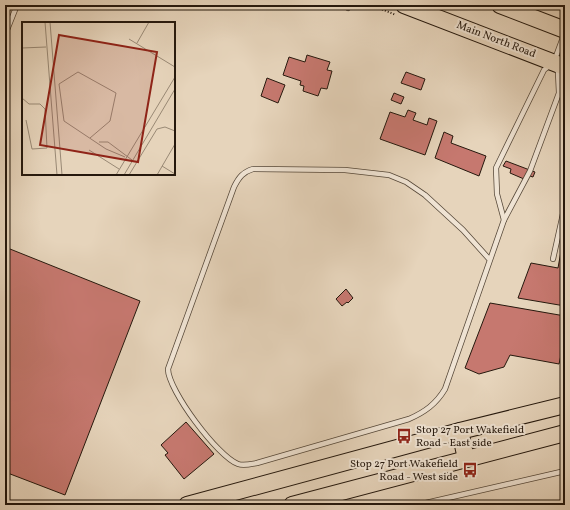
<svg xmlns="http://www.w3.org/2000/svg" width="570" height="510" font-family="Vollkorn,serif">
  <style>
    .building { fill: #c6786f; stroke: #25180d }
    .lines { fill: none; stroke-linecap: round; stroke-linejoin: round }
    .lane-casing { stroke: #554738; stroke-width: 6 }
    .highway-casing { stroke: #25180d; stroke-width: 18 }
    .path { stroke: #25180d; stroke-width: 2; stroke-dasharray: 1 2; stroke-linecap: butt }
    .lane { stroke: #efe3d3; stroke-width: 4.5 }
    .highway { stroke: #e6d4bb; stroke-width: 16 }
    .labels { text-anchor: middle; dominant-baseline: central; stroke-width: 4; stroke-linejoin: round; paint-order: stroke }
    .street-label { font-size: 11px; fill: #25180d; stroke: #efe3d3 }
    .poi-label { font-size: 11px; fill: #25180d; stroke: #efe3d3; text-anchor: start }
    .inset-road { fill: none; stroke: #998975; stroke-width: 1 }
    .view { fill: #8f2418; fill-opacity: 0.15; stroke: #8f2418; stroke-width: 2 }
    .inset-edge { fill: none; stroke: #25180d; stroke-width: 2 }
  </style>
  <rect width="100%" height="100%" fill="#e6d4bb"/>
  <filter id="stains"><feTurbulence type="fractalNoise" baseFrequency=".005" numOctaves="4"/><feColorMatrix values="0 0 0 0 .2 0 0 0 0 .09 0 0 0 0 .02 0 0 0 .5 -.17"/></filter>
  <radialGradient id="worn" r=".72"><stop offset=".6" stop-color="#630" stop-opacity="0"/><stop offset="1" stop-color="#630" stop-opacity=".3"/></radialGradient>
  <g class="building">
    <path d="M307 55 330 62 327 70 332 71 327 89 321 88 318 96 303 91 304 86 300 85 301 81 283 75 289 57 305 62Z"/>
    <path d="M406 72 425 79 421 90 401 83Z"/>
    <path d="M267 78 285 85 278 103 261 96Z"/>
    <path d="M394 93 404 97 401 104 391 100Z"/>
    <path d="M408 110 416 113 413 120 427 125 429 118 437 121 425 155 380 139 390 112 405 117Z"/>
    <path d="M444 132 453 136 451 143 486 156 479 176 435 158Z"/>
    <path d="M506 161 535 172 533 177 526 175 524 179 510 173 511 169 503 166Z"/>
    <path d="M565 229V306L518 298 531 263 558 268Z"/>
    <path d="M5 247 140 301 65 495 5 472Z"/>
    <path d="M346 289 353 298 348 303 347 302 342 306 336 299Z"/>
    <path d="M490 303 565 316V354L561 355 559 364 510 355 504 367 479 374 465 368Z"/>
    <path d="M186 422 214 454 184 479 165 455 168 453 161 445Z"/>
  </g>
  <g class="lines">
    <g class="lane-casing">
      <g id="lane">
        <path d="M348 8 350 5"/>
        <path d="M5 35 17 5"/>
        <path d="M555 59 565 32"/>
        <path d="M504 220 497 194 496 168 544 70 550 65"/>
        <path d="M553 259 565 205"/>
        <path d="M490 260 463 230 425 195 406 182 389 175 345 170 253 169C243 172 239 177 234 187L168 369C168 390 218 457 238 464 244 466 251 464 257 463L409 419C425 412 436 404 445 389L504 220 530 171 559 93 558 72 556 67"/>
        <path d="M417 505 565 471"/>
      </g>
    </g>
    <g class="highway-casing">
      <g id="highway">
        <path d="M404 5 565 67"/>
        <path d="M500 5 565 30"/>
        <path d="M460 431 466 459"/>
        <path d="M187 505 460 431 565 405"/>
        <path d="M292 505 565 433"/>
      </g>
    </g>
    <path class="path" d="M371 5 396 15"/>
    <use href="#lane" class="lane"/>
    <use href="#highway" class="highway"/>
  </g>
  <defs>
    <g id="bus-bare" transform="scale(1.2)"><path d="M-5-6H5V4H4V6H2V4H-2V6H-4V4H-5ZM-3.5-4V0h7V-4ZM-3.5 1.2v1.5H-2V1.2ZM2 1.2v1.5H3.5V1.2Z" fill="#8f2418" stroke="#efe3d3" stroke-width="2.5" paint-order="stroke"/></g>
  </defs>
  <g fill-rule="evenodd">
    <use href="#bus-bare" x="404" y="436"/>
    <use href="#bus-bare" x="470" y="470"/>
  </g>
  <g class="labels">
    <g class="street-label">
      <text transform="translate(496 40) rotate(21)">Main North Road</text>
    </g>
    <g class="poi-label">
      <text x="416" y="430">Stop 27 Port Wakefield<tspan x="416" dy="13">Road - East side</tspan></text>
      <text x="458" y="464" text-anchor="end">Stop 27 Port Wakefield<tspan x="458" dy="13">Road - West side</tspan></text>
    </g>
  </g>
  <g transform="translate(22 22)">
    <rect width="153" height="153" fill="#e6d4bb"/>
    <path class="inset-road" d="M23 0 35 153M28 0 40 153M107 17 153 45M115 21 127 0M0 26 24 25M0 76 7 82H18L23 87 25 126 10 127 4 98M68 116 88 99 94 71 56 50 37 62 42 99 84 127 103 135M77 120H86L110 138M67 128 97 147M140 144 153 152M94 153 153 55M102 153 153 67M107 153 135 107 143 105 153 109M135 153 153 122"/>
    <path class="view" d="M37 13 135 30 116 140 18 123Z"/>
    <rect width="153" height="153" class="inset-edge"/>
  </g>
  <rect width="570" height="510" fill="none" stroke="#e6d4bb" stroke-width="20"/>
  <rect x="6" y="6" width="558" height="498" fill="none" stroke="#25180d" stroke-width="2"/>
  <rect x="10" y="10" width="550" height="490" fill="none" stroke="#25180d"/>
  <rect width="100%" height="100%" filter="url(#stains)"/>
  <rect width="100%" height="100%" fill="url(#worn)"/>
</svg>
